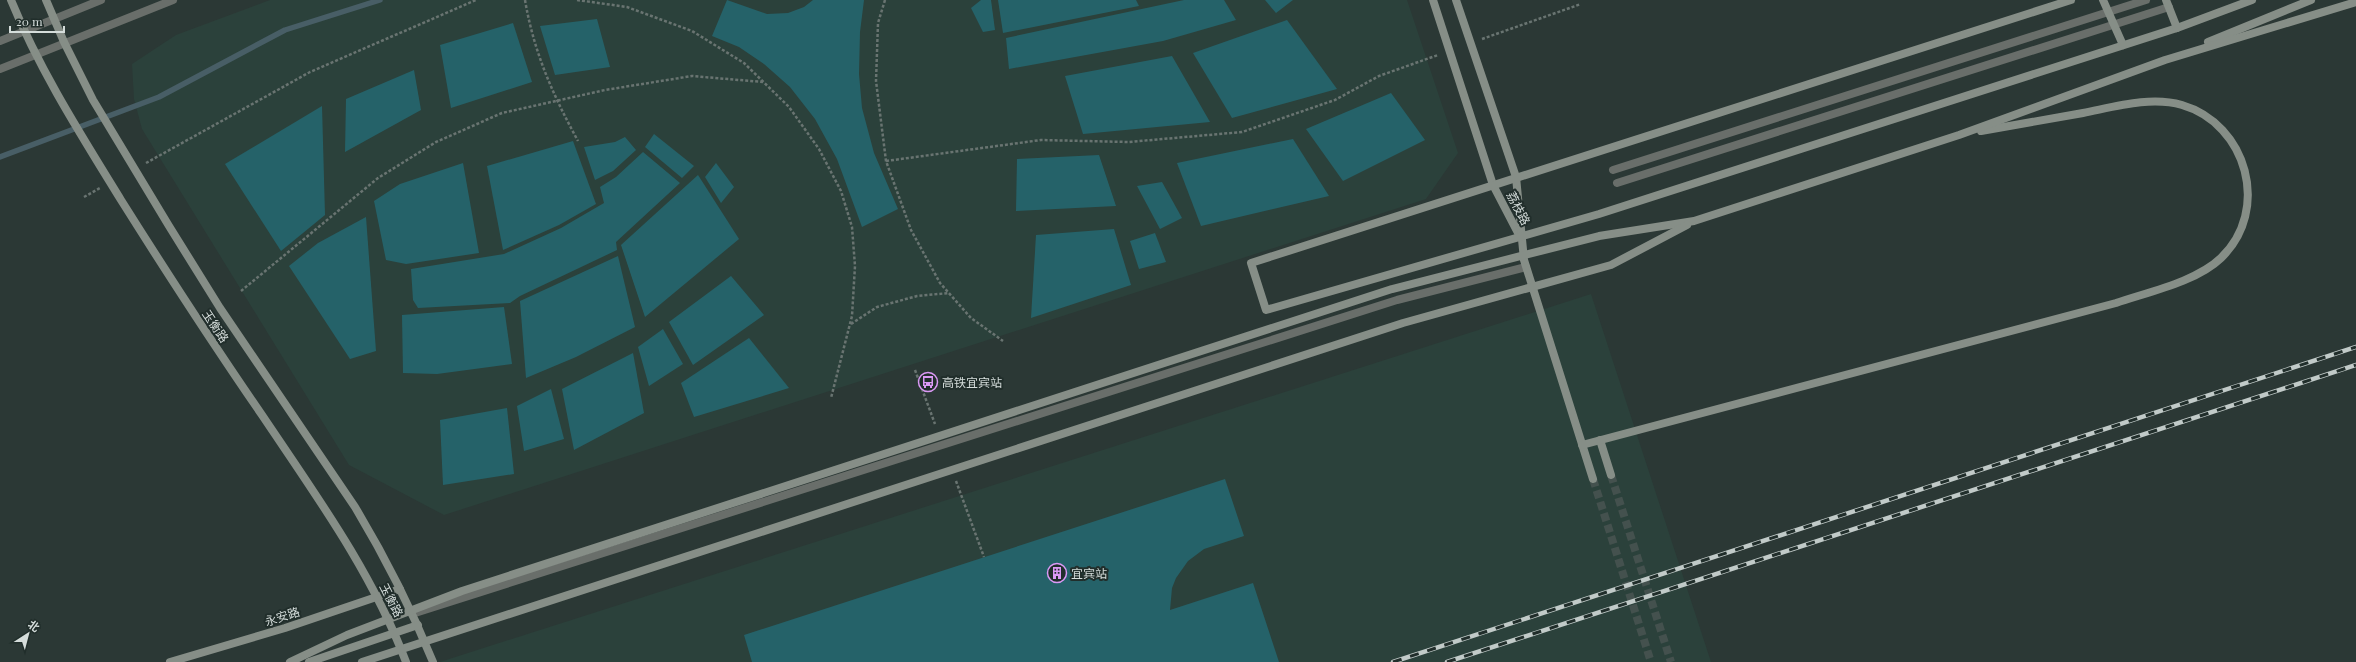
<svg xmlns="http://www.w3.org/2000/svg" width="2356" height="662" font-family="'Playfair Display','Noto Sans SC',serif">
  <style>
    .built { fill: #2b413b }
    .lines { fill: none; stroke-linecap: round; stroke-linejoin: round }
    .stream { stroke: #485e66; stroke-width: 5.5 }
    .building { fill: #256269 }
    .secondary-tunnel { stroke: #44514e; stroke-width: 8; stroke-dasharray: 8 4; stroke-linecap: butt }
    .path { stroke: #697471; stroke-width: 2.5; stroke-dasharray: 3 2; stroke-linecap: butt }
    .lane { stroke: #696e6a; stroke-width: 8 }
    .street { stroke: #696e6a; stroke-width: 8 }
    .secondary { stroke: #868e87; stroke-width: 8 }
    .rail-casing { stroke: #c1cac8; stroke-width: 4.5 }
    .rail { stroke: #212e2b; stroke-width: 3; stroke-dasharray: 9; stroke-linecap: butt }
    .labels { text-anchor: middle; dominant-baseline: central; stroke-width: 4; stroke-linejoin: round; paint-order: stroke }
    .street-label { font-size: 12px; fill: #d5dddb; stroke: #212e2b }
    .poi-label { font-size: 12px; fill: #d5dddb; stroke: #212e2b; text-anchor: start }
  </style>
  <rect width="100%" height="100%" fill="#2b3835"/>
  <g class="built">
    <path d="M270 0H1407L1458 153 1426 199 444 515 349 465 142 129 134 99 132 64 176 35Z"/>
    <path d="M1591 294 1711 662H440Z"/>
  </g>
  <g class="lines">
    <path class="stream" d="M0 157 159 97 285 30 380 0"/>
  </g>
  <g class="building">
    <path d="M727 0 767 14 788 13 804 7 813 0H864L860 32 859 74 862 108 874 153 898 209 862 227 837 159 815 119 790 87 764 64 739 47 712 36Z"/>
    <path d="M981 0H991L995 30 983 32 971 8Z"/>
    <path d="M998 0H1136L1139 6 1003 33Z"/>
    <path d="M1184 0H1224L1236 20 1163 41 1009 69 1006 38Z"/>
    <path d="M1265 0H1293L1276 13Z"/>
    <path d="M597 19 610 67 555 75 540 26Z"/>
    <path d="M1287 20 1337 89 1232 118 1193 53Z"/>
    <path d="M513 23 532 82 451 108 440 45Z"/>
    <path d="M1172 56 1210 122 1083 134 1065 76Z"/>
    <path d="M414 70 421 110 345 152 346 99Z"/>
    <path d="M1391 93 1425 140 1343 181 1306 129Z"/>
    <path d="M322 106 325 215 281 251 225 164Z"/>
    <path d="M654 134 694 166 682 178 645 147Z"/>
    <path d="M625 137 636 150 613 171 595 180 584 147 615 142Z"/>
    <path d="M1293 139 1329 196 1201 226 1177 163Z"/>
    <path d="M573 141 596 204 559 225 503 250 487 166Z"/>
    <path d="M643 152 680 183 616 242 617 250 520 296 510 303 418 308 413 300 411 269 504 254 561 228 604 203 600 187 616 177Z"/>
    <path d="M1099 155 1116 206 1016 211 1017 159Z"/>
    <path d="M463 163 479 253 406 264 386 260 374 201 400 184Z"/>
    <path d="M716 163 734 187 721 203 705 177Z"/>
    <path d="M698 175 739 239 645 317 621 245Z"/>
    <path d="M1162 182 1182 218 1160 229 1137 186Z"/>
    <path d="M366 217 376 351 350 359 289 266 318 243Z"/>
    <path d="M1114 229 1131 285 1031 318 1036 235Z"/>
    <path d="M1155 233 1166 262 1139 269 1130 241Z"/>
    <path d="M618 256 635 327 576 357 526 378 520 301Z"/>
    <path d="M731 276 764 315 693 365 669 322Z"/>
    <path d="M504 307 512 364 437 374 403 373 402 315Z"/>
    <path d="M663 329 683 364 649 386 638 347Z"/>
    <path d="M749 338 789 388 694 417 681 383Z"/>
    <path d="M633 353 644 413 574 450 562 389Z"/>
    <path d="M551 389 564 439 524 451 517 406Z"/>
    <path d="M507 408 514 474 443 485 440 420Z"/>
    <path d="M1225 479 1244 536 1204 549 1188 561 1176 578 1172 588 1170 610 1253 583 1279 662H752L744 635Z"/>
  </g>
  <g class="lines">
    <g class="secondary-tunnel">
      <path d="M1611 475 1671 662"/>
      <path d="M1593 479 1651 662"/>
    </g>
    <g class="path">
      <path d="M525 0C534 53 553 95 578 141"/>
      <path d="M577 0 627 7 692 31 744 63 789 107 819 149 841 191 852 227 855 266 852 316 831 398"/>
      <path d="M885 0 878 23 876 81 886 161 911 230 940 283 971 318 1003 341"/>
      <path d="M1482 39 1581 4"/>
      <path d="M886 161 1041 140 1129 142 1242 132 1335 100 1379 76 1438 55"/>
      <path d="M146 163 310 72 476 0"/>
      <path d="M84 197 100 188"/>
      <path d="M241 291 378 178 436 142 502 113 605 90 692 76 763 82"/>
      <path d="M851 324 877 307 917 296 949 293"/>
      <path d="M915 370 935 424"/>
      <path d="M956 481 984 557"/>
    </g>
    <g class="lane">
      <path d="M1613 170 2146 0"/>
      <path d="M1617 183 2169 7"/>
    </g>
    <g class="street">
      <path d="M0 41 101 0"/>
      <path d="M0 69 173 0"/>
      <path d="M412 614 1397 300 1526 267"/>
    </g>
    <g class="secondary">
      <path d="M11 0C40 71 81 135 121 200 167 273 213 344 262 415 315 494 372 572 406 662"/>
      <path d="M46 0 64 42 93 100 169 226 220 308 355 507C385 557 411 608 433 662"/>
      <path d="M1433 0 1493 185 1518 233"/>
      <path d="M1456 0 1516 177 1524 260 1593 479"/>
      <path d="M2071 0 1251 263 1266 310 1599 214 2177 28 2252 0"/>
      <path d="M2103 0 2123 45"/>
      <path d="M2166 0 2177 28"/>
      <path d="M2208 42 2311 0"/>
      <path d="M1600 440 1611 475"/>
      <path d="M1582 445 2116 303C2148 292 2196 282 2221 258 2271 210 2247 124 2182 105 2150 96 2114 107 2083 113 2049 119 2015 125 1981 131"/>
      <path d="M170 662 285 628 400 589"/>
      <path d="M290 662 347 635 462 591 1392 289 1599 236 1694 221 1959 135 2165 60 2356 2"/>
      <path d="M309 662 418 625"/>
      <path d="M362 662 1403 323 1611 265 1687 225"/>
    </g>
    <g class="rail-casing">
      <g id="rail">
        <path d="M1393 662 2356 347"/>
        <path d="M1447 662 2356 365"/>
      </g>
    </g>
    <use href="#rail" class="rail"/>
  </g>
  <defs>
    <g id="bus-ring" transform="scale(1)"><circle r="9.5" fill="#212e2b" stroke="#db99f5" stroke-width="1.5"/><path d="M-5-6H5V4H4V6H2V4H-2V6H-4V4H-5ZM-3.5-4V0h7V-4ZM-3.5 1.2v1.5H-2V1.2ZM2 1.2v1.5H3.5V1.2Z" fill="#db99f5"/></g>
    <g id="building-ring" transform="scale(1)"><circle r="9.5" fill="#212e2b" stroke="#db99f5" stroke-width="1.5"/><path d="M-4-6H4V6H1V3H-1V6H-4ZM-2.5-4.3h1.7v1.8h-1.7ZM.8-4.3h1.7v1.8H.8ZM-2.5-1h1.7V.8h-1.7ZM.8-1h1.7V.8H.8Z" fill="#db99f5"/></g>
  </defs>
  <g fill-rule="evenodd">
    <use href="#bus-ring" x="928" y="382"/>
    <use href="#building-ring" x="1057" y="573"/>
  </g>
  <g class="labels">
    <g class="street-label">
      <text transform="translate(1519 208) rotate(63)">荔枝路</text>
      <text transform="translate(216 326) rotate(56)">玉衡路</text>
      <text transform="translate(392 600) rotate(63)">玉衡路</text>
      <text transform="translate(282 616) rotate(-18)">永安路</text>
    </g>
    <g class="poi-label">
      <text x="942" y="382">高铁宜宾站</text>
      <text x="1071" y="573">宜宾站</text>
    </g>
  </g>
  <g transform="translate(28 634) rotate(36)" stroke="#212e2b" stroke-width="3" paint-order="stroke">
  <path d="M0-3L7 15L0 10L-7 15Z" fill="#d5dddb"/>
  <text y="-6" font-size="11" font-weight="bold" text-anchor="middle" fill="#d5dddb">北</text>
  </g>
  <path d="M10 26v6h54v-6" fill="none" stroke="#d5dddb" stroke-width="2"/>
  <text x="16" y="26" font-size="12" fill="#d5dddb" stroke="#212e2b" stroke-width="3" paint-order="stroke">20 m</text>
</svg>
